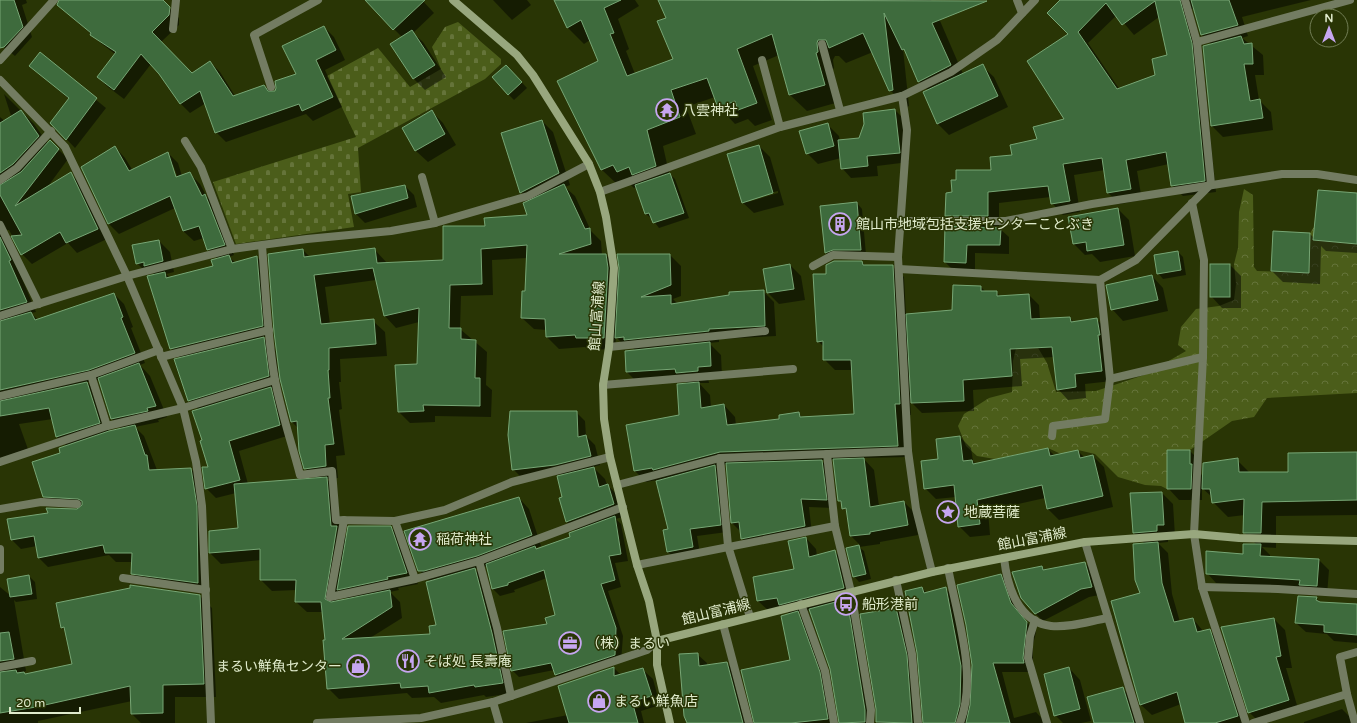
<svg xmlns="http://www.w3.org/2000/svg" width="1357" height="723" font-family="'Varela Round','Noto Sans JP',sans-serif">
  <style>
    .forest { fill: url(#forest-crowns) }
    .cemetery { fill: url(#cemetery-stones) }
    .shadow { fill: #0007; fill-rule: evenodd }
    .building { fill: #3e6b3d; stroke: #77a675; fill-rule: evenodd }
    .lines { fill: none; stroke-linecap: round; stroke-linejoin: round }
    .service { stroke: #737c62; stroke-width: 8 }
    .minor { stroke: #737c62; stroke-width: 8 }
    .secondary { stroke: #98a77e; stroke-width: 8 }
    .labels { text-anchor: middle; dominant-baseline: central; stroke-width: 3; stroke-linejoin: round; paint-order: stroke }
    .poi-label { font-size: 14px; fill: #e0ebcc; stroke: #293505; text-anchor: start }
    .street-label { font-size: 14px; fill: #e0ebcc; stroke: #293505 }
  </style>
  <defs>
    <pattern id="forest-crowns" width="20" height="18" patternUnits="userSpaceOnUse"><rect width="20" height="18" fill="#4b5d1a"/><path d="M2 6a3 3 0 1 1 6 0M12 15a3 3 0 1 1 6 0" fill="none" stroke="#65743a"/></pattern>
    <pattern id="cemetery-stones" width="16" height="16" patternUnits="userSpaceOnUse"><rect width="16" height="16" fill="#4b5d1a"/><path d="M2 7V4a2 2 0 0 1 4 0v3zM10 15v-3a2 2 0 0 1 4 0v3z" fill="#65743a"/></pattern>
  </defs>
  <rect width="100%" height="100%" fill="#293505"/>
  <path class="forest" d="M1244 189 1253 195 1254 267 1257 271 1309 273 1310 233 1314 227 1357 244V393L1267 398 1254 417 1232 421 1190 450H1167V489L1161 486 1145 485 1118 477 1095 454 1078 450 1061 454 1048 448 995 459 977 456 966 446 958 426 964 414 989 398 1012 392 1013 361 1017 344 1034 341 1047 363 1056 392 1096 391 1144 375 1186 351 1178 345 1181 327 1196 309 1219 306 1234 300 1236 284 1234 264 1238 248 1239 212Z"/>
  <path class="cemetery" d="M458 22 501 59V64L485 79 358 148 361 192 348 194 354 227 236 244 213 182 356 137 327 76 378 48 410 87 441 69 432 47 445 27Z"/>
  <g class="shadow">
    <path d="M0 0H26L27 3 22 5 32 37 15 56 0 44Z"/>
    <path d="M72 0H162L179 18V25L161 42 192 74 210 62 220 72 235 96 264 86 273 93 297 74 324 27 334 37 345 60 325 70 342 107 313 121 306 114 226 142 216 132 206 103 190 113 180 103 160 73 151 64 124 99 108 87 98 77 115 54 102 44 64 9Z"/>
    <path d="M377 0H422L434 13 413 33 423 42 446 77 425 90 414 79 391 44 402 37 371 6Z"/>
    <path d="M493 0H527L531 5 512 20Z"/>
    <path d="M555 0H635L639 6 618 19 629 49 626 51 635 74 675 59 667 18 659 0H931L963 74 982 66 994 77 1008 107 949 135 938 124 928 90 919 81 907 53 903 49 909 106 907 107 890 90 873 52 846 63 839 56H835L833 60 834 68 832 70 839 102 807 111 790 95 779 55 753 66 772 120 755 126 748 119 735 124 719 107 715 97 686 107 696 134 663 146 669 173 675 179 689 218 659 228 652 219 646 214 637 187 634 188 628 182 619 186 602 170 559 81 599 61 590 40 584 44 567 27Z"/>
    <path d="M1062 0H1311L1242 17 1248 36 1242 38 1263 55 1264 75H1255L1259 100 1271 112 1273 130 1223 137 1212 126 1204 47 1212 45 1202 35 1194 7 1191 10 1202 55 1216 192 1183 196 1172 185 1169 164 1137 171 1142 200 1120 204 1108 193 1105 170 1074 175 1080 212 1063 215 1052 203 1051 197 999 203V226H986V228L1000 229 1009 237V254L975 253V271H954L945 262 959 228 946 215 957 181 992 171 1066 120 1070 34ZM1117 15 1134 35 1159 17 1168 56 1156 75 1120 90 1088 43Z"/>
    <path d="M40 54 106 108 75 148 51 123 69 99 40 74Z"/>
    <path d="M511 71 527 88 514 100 508 94Z"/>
    <path d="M4 94 34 124 48 144 50 141 68 159 46 189 71 174 81 184 107 239 77 253 68 243 32 264 22 254 9 230H7L5 238 36 312 31 313 38 320 114 294 124 304 133 327 131 328 145 363 140 365 150 376 167 417 158 420 159 422 135 427 144 436 157 470 191 469 200 478 207 592 141 583 132 573V562H116L109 555 48 567 39 558 37 546 21 549 12 540 83 507 53 506 43 496 61 453 67 446 57 437 53 419 19 424 29 452 0 462V117L16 131ZM99 380 112 419 122 429 109 432 97 393 87 382Z"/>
    <path d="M895 110 905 120 909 162 877 166 878 176 851 178 842 168 841 158 818 164 807 153 827 124 839 136 840 141 860 139Z"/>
    <path d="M432 112 443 123 456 145 428 162 416 151 403 128Z"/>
    <path d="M542 121 553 132 570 185 565 187 575 196 591 231 601 241 602 255H606L618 267 619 276V255H670L681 266V296L673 299 678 304 763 291 774 302 776 336 719 339V342L709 343 721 355 722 377 708 378 709 383H699L710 395 711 407 724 405 735 417 736 425 780 419 798 413 803 418 855 415 853 370H835L824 359V347L818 341 828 275 862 262 866 266H892L904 277 906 315 953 311 981 287 986 292H996L1000 296 1029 295 1039 305 1040 319 1070 318 1075 323 1096 319 1107 329 1112 381 1085 384 1086 398 1068 400 1058 389 1054 357 1020 359 1022 386 973 390 974 411 922 413 910 401 911 415H906L909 457 863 458 874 470 879 506 904 502 914 512 918 535 880 542V544L859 547 864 551 871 579 859 582 854 576 847 549 860 545 851 536 848 513 839 500 834 460H821L830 469 834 508 809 507 812 534 750 546 742 538 740 531 732 523 727 464 716 467 722 473 727 532 697 536 700 554 676 559 668 552 664 531 670 530 657 480 646 482 635 471 680 416 688 384 684 381 638 383 627 372 636 351 633 348H627L616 337 615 349 588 350 585 347 559 349 547 337V330L534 329 522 318 526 292 527 258 492 260 493 295 461 296 460 329 487 352 486 385 492 390 491 417 435 416V422L410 423 399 412 418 365 419 322 396 328 385 316 376 280 325 287 330 324 373 321 385 332 387 356 340 359 341 382H339L342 409 339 410 345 455 336 456 338 478 327 479 337 489 341 532 347 538 391 527 402 539 418 584 398 588 399 590 390 592 400 602 402 618 370 638 431 635 437 626 430 581 419 570 519 498 529 509 541 546 536 548 537 550 572 537 576 531 567 522 560 499 564 498V474L522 478 513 469 576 412 585 421 586 436 595 445 600 465 593 467 605 479 607 485 619 496 625 516 616 519 621 524 628 561 615 563 621 587 608 591 623 636 621 662 563 682 556 675 554 670 519 677 512 670 556 616 547 578 514 590 515 592 500 596 493 589 487 566 475 569 486 580 513 693 486 697 484 695 441 703 434 697 412 698 407 693 339 699 328 688 323 612H307L296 602 297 590 272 591 261 580V560L221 564 210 553V532L239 529 236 493 216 498 206 488 210 468 199 410 189 400 181 359 171 348 155 275 153 273 148 274 137 263 159 241 170 252 174 272 166 274 170 278 214 267 218 259 208 249 204 238 194 241 183 231 175 208 119 234 109 224 115 147 125 158 133 171 168 153 178 163 182 176 190 174 200 184 207 197 215 206 234 255 229 257 236 263 257 257 266 267 272 335 263 337 275 349 280 387 272 390 281 398 290 435 239 451 248 484 316 479 305 468 299 429 292 422 303 250 310 257 375 250 387 263 444 261 486 227 528 216 530 201 521 192ZM171 165H173L179 181 177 182ZM339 590 348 600 337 602Z"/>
    <path d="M759 146 770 157 784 205 754 213 742 202ZM778 191V193L748 202V199Z"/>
    <path d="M405 186 414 195 417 207 365 223 356 214 352 197Z"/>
    <path d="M1357 194V253L1326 251 1321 246 1320 284 1283 282 1272 271 1310 234 1314 238Z"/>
    <path d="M857 203 862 209 866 255 831 258 826 253 821 207Z"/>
    <path d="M1118 209 1129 220 1135 256 1100 262 1092 254 1085 255 1074 244Z"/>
    <path d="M1178 252 1183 257 1186 275 1163 279 1158 273Z"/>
    <path d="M790 265 801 276 805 300 779 304 768 293Z"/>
    <path d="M1230 265 1241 276V308H1222L1211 296Z"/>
    <path d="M1152 276 1163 288 1168 311 1123 321 1112 309Z"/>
    <path d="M960 437 971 448 973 461 976 464 1048 449 1055 456 1078 451 1085 458 1093 456 1104 467 1113 507 1059 520 1048 509 1045 498 988 511 990 535 970 537 959 526 956 497 936 499 925 488 940 460Z"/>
    <path d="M1190 451 1201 462V474L1203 477 1237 460 1250 473H1289L1357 453V515L1276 516V548L1262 547 1270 555V557L1319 560 1329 570 1327 595 1305 589 1216 583 1207 573 1244 555 1257 545 1244 532 1245 515 1228 517 1213 502 1212 497 1202 488V500H1179L1168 488Z"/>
    <path d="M1162 493 1173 504 1175 536H1168V542L1158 543 1168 553 1172 594 1180 622 1193 619 1204 632 1210 631 1220 641 1247 723H1186L1181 704 1152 715 1141 705 1112 602 1141 594 1145 544 1134 533Z"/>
    <path d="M806 538 816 549 817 556 835 552 846 562 854 599 847 601 856 610 874 723H840L831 670 810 610 798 613 807 622 836 723H755L792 661 790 614 784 609 769 611 758 601 754 577 795 570Z"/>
    <path d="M1085 563 1093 571 1099 595 1089 597 1043 621 1035 613 1042 567 1045 570Z"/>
    <path d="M1001 575 1010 584 1020 614 1036 632 1033 645V672H1002L1014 718 1036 712 1046 723H924L922 588 927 593 946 589 955 598 968 657 970 695H972ZM970 699H972L969 711Z"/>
    <path d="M29 576 35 582 37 599 16 602 14 600 26 671 23 672 26 675 73 664 66 631 62 627 200 596 212 608 216 697H175V723H141L132 714V701L38 721V723H0V587L11 596Z"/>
    <path d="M1316 598 1321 603 1357 605V643L1334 641 1327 634 1306 632 1296 623Z"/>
    <path d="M896 609 906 619 921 723H877V709Z"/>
    <path d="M1274 619 1285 630 1292 668H1286L1299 712 1260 723 1249 712Z"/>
    <path d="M697 654 707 663V666L727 663 736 673 750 723H688Z"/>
    <path d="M614 668 621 675 643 670 653 679 660 705 641 711 644 723H526L568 715Z"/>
    <path d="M1069 668 1080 680 1091 721 1081 723H1063L1055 715Z"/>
    <path d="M1123 689 1134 700 1141 723H1095Z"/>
    <path d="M1342 709 1356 723H1304V722Z"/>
  </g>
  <g class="building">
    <path d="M0 0H14L23 27 4 47 0 48Z"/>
    <path d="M59 0H163L170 7 169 15 152 32 192 73 210 61 233 96 264 85 268 91H275L276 88 275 81 296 74 282 46 324 26 336 50 316 60 333 97 302 111 299 104 215 133 200 91 180 104 159 74 141 54 114 90 97 77 116 52 90 35 91 33 57 5Z"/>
    <path d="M365 0H425L393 30Z"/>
    <path d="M554 0H621L604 8 614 33 610 34 627 76 673 59 657 21 666 18 658 0 987 1 932 23 951 65 918 82 904 49 902 50 884 13 893 90 889 91 863 33 829 48 826 40H818L817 43 818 52 816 53 825 85 789 95 772 34 737 49 757 103 738 110 735 101 718 108 707 78 671 90 680 117 647 130 656 166 632 175 629 167 617 172 613 165 601 170 557 81 598 61 581 20 567 28Z"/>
    <path d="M1060 0H1180L1192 43 1205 181 1171 186 1166 152 1126 160 1131 189 1107 193 1102 158 1063 164 1070 201 1051 204 1048 186 988 192V216H945L946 193 952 192 951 180H956V170H991L990 157 1012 155 1010 145 1037 139 1033 127 1064 119 1027 61 1068 34 1047 13ZM1155 1 1167 55 1152 59 1155 75 1117 89 1078 32 1106 3 1122 25Z"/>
    <path d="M1191 0H1229L1238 25 1201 35Z"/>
    <path d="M412 30 435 65 413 79 390 44Z"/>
    <path d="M1241 36 1244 44 1252 43 1253 64H1244L1250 101 1260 99 1263 118 1211 126 1203 46Z"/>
    <path d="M40 52 97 98 66 140 50 123 69 98 29 66Z"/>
    <path d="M983 64 998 96 937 124 923 92Z"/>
    <path d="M506 65 522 82 508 95 492 77Z"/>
    <path d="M895 109 900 153 867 156 868 166 841 169 838 140 859 138 864 124 863 113Z"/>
    <path d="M21 110 39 136 13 164 0 173V123Z"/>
    <path d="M432 110 445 134 415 151 402 128Z"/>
    <path d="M542 120 559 173 520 193 501 133Z"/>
    <path d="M828 123 834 146 806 154 799 131Z"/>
    <path d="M50 140 59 149 15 206 71 172 98 229 66 243 60 232 21 255 11 236 22 235 0 195V185L21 172Z"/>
    <path d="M759 145 773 193 742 203 727 154Z"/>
    <path d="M115 146 129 171 168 152 176 177 190 172 202 196 205 194 225 245 207 250 199 226 183 231 170 196 108 224 81 167Z"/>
    <path d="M670 173 684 213 653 223 649 213 645 214 635 185Z"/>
    <path d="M564 184 585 229 590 228 591 244 559 254H606L608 268 604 338H576L575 335 546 337 545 319 521 318 522 291H525L527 245 481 249 482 284 450 285 449 328H461V339L476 340 475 378H480V406L423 405 424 411 398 412 395 365 417 364 419 308 384 316 373 268 314 275 321 324 374 319 376 344 329 348V370H328L330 398H328L334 444 325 445 326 466 304 469 299 451 297 421 291 422 280 379 274 332 268 254 303 249 304 257 375 248 377 263 443 260V226H485L484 218 527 215 523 203Z"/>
    <path d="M405 185 408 198 355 214 351 196Z"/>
    <path d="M1318 190 1357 193V244L1313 240Z"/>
    <path d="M857 202 861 250H833L825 253 820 206Z"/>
    <path d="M1118 208 1124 245 1087 251 1086 242 1073 244 1068 217Z"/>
    <path d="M945 226 1001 228 1000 245H967L966 263 944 262Z"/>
    <path d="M1273 231 1310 233 1309 273 1271 271Z"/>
    <path d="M0 237 11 260 9 261 27 302 0 310Z"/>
    <path d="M159 240 163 261 144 266V262L136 264 132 245Z"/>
    <path d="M1178 251 1181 270 1157 274 1154 255Z"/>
    <path d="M617 254H670L671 285 641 297 671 295V304L729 295V292L764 290 765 326 709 329V331L624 340V337L615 338 619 268Z"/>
    <path d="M229 255 232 263 257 256 263 326 170 349 147 276 165 272 166 278 213 266 211 260Z"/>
    <path d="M834 261H862L863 265H893L900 404H895L898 446 720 452 653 470 652 468 634 471 626 425 679 415 677 384 699 382 701 408 724 404 727 425 779 419V415L799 412 800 417 854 414 851 360H823V341L817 342 813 274H826V265Z"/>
    <path d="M790 264 794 289 767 293 763 269Z"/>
    <rect x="1210" y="264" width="20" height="33"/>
    <path d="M1152 275 1158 300 1111 310 1106 285Z"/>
    <path d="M953 285 981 286V291H997V296L1029 294 1031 319 1070 317 1071 322 1097 318 1100 335H1098L1102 371 1075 374 1076 387 1057 390 1052 347 1010 349 1012 376 963 380 964 401 911 403 906 314 952 310Z"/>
    <path d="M114 293 123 317 121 318 135 353 89 370 0 390V321L31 312 35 320Z"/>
    <path d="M264 337 269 376 188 401 174 359Z"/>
    <path d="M710 342 711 366 698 367V371L676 373 675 369 626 372 625 351Z"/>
    <path d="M139 363 156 406 147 408 148 411 111 419 98 378Z"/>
    <path d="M87 382 100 423 56 437 49 408 0 416V401Z"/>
    <path d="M271 387 280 425 229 441 240 480 205 489 202 467H208L200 441 202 440 192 411Z"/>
    <path d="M510 411H577L578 437 586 435 591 456 555 465 512 470 508 435Z"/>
    <path d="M135 425 145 455H147L149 470 191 468 197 506 198 583 131 574 132 553H105L103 545 38 558 34 536 11 540 7 519 48 513 46 508 77 509 82 505V501L78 499 43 497 32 462 60 453 59 448 109 431Z"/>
    <path d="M960 436 963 461 972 460 973 464 1048 448 1050 456 1078 450 1080 458 1093 455 1103 496 1047 509 1042 485 977 500 980 524 958 527 954 485 924 489 921 461 938 459 936 439Z"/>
    <path d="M1167 450H1190V464H1192L1191 489H1167Z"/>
    <path d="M1357 452V500L1262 502 1261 533H1243L1244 499 1212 503 1210 489H1202L1203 463 1238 458 1239 472H1288V453Z"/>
    <path d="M864 458 870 507 904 501 908 525 870 532V534L850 536 846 508 842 509 841 501H838L833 459Z"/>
    <path d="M822 460 827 500 801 499 805 526 741 539 739 522 731 523 726 463Z"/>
    <path d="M715 465 721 525 690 529 693 547 667 552 663 530 668 529 656 481Z"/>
    <path d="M594 467 599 487 608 484 614 504 566 522 559 498 562 497 557 476Z"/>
    <path d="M327 477 331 526H337L325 599 331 602 390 590 392 607 342 639 430 634 429 626 436 625 426 582 475 568 492 633 503 683 475 687 474 685 429 693 428 686 401 688 400 683 327 689 323 640H325L321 602H295L296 580H260V549L209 553V531L238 528 234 484Z"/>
    <path d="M1162 492 1164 525H1157V531L1133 533 1130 493Z"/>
    <path d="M519 497 532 535 477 556 424 571H418L404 531Z"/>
    <path d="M615 516 621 554 609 556 615 580 601 584 616 628 615 655 555 675 551 663 511 671 503 631 547 624 545 618 555 615 544 570 508 583V585L492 589 486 564 535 546 536 549 570 537 569 533Z"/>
    <path d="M348 526H391L407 573 387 577 388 579 337 590Z"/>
    <path d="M806 537 809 557 835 550 844 588 779 605 777 598 757 601 753 577 794 569 788 541Z"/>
    <path d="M1158 542 1162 583 1174 622 1193 618 1197 632 1210 629 1238 716 1215 723H1185L1177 692 1140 705 1111 601 1140 593 1135 580 1133 544Z"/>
    <path d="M1243 544H1261L1260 556 1319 559 1317 586 1299 585 1300 580 1206 574V551L1243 554Z"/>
    <path d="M859 545 866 574 853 577 846 548Z"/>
    <path d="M1085 562 1092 587 1081 589 1035 614 1021 598 1012 572 1042 566 1043 570Z"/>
    <path d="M1001 574 1011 603 1027 622 1023 658 1024 663H993L1010 723H966L970 705 972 665 966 625 957 585Z"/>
    <path d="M29 575 32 594 10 597 7 579Z"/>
    <path d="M130 585 200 595 204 684 163 685V713L131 714 130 686 36 707 0 713V672L16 670 17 673 24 672 25 674 72 664 64 627 61 628 56 603 130 588Z"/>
    <path d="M922 587 924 593 946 587 961 666 960 704 955 723H923L917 653 905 591Z"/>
    <path d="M1298 596 1317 597 1316 600 1320 602 1357 604V635L1324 632V625L1295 623Z"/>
    <path d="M847 599 865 710V722L839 723 830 669 809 609Z"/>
    <path d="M896 608 907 655 912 723 876 722V709L860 614Z"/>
    <path d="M798 611 820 672 828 719 791 723H754L741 670 790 660 781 616Z"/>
    <path d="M1274 618 1281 656 1276 657 1289 700 1248 713 1221 627Z"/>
    <path d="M9 632 14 659 0 661V633Z"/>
    <path d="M698 653 699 666 727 662 743 723H687L684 716 679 654Z"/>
    <path d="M614 667V676L643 668 652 696 632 701 638 723H569L558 686Z"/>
    <path d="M1069 667 1080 709 1054 716 1044 674Z"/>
    <path d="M1123 687 1134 723H1094L1087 697Z"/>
  </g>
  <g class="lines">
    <g class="service">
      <path d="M271 87 254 35 318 0"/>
      <path d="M0 225 39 304"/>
      <path d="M262 246C266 291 267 336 275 380 281 412 292 444 300 475L332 471 336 520 395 521 445 510 512 482 610 457"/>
      <path d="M91 375 107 426"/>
      <path d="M0 396 91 375 159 350"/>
      <path d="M827 454 835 526 851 592 871 710 870 723"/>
      <path d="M720 458 728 546 750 617"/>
      <path d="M0 462 107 426 183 408 275 380"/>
      <path d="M0 509 41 502 77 504"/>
      <path d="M344 520 330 597 415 579 479 561 623 507"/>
      <path d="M395 521 415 579"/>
      <path d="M0 549V570"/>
      <path d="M479 561 497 628 511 696"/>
      <path d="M637 565 835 526"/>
      <path d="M123 578 206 590"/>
      <path d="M896 580 912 654 918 723"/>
      <path d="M801 604 825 671 834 723"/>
    </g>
    <g class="minor">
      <path d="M1017 0 1022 13"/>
      <path d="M173 29 176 0"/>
      <path d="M1197 42 1350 0"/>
      <path d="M822 44 840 110"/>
      <path d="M0 60 54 0"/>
      <path d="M762 60 780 127"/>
      <path d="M0 80 65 147 127 276 183 408 196 462 202 506 211 723"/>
      <path d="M902 96 907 130 898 257 908 451 916 509 932 572"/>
      <path d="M185 141 201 167 232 249"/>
      <path d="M422 177 435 223"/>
      <path d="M0 180 17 168 51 131"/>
      <path d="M600 192 780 127 902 96 951 72 997 40 1035 0"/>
      <path d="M1192 203 1204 260 1203 357 1194 534 1202 587 1246 723"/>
      <path d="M901 221H1006L1092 204 1282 174H1317L1357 180"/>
      <path d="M813 266 833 255 898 257"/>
      <path d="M899 269 1100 280 1136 260 1211 184 1197 42 1185 0"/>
      <path d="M0 316 127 276 232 249 307 239 391 231 435 223 528 196 589 164"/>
      <path d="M609 347 765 331"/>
      <path d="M161 357 269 330"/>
      <path d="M1110 379 1203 357"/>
      <path d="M603 385 793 369"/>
      <path d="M1052 436 1053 426 1105 419 1110 379 1100 280"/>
      <path d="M617 485 720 458 908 451"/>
      <path d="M1085 542 1140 723"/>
      <path d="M1004 558C1007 586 1018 622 1051 626 1069 628 1090 621 1108 618"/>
      <path d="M948 568C957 616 978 676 960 723"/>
      <path d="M1202 587 1278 589 1357 594"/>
      <path d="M1035 620 1030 636 1028 658 1047 723"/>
      <path d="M723 624 749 723"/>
      <path d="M0 667 32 661"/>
      <path d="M493 702 499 723"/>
      <path d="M317 723 421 718 493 702 647 650 657 641"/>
      <path d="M1253 723 1347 694"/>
      <path d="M1355 723 1347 694 1340 657 1357 652"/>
    </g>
    <g class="secondary">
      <path d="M453 0 517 55 533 75 589 164 600 192 606 217 614 268 609 347 603 385 604 419 610 457 637 565 649 601 657 641V665L670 723"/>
      <path d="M657 641 932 572 1085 542 1194 534 1239 538 1357 541"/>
    </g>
  </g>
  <defs>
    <g id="temple-ring" transform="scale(1.15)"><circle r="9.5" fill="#293505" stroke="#c6a6f0" stroke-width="1.5"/><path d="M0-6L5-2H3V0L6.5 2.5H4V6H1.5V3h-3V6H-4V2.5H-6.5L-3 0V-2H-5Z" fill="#c6a6f0"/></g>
    <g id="building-ring" transform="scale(1.15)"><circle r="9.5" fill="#293505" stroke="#c6a6f0" stroke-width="1.5"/><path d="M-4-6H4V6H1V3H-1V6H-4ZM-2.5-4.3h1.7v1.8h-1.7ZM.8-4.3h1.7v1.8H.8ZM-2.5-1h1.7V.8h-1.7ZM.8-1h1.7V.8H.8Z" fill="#c6a6f0"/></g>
    <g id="sight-ring" transform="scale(1.15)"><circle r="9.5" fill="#293505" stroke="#c6a6f0" stroke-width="1.5"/><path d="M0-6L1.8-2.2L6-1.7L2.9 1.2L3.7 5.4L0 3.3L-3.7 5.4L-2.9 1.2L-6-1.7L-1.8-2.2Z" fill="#c6a6f0"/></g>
    <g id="bus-ring" transform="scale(1.15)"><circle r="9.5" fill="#293505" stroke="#c6a6f0" stroke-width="1.5"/><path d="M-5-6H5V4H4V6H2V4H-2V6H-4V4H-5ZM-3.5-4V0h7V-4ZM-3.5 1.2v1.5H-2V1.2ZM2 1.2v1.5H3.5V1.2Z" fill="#c6a6f0"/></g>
    <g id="office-ring" transform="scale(1.15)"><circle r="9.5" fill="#293505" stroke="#c6a6f0" stroke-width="1.5"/><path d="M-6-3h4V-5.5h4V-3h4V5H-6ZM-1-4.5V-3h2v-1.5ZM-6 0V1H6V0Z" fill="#c6a6f0"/></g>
    <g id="restaurant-ring" transform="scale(1.15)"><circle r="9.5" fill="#293505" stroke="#c6a6f0" stroke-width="1.5"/><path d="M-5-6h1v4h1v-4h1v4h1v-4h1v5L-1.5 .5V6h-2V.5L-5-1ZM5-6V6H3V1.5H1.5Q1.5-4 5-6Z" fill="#c6a6f0"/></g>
    <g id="shop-ring" transform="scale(1.15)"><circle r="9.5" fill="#293505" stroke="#c6a6f0" stroke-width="1.5"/><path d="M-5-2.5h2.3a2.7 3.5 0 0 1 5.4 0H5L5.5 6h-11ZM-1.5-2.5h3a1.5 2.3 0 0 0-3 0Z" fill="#c6a6f0"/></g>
  </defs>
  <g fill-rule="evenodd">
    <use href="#temple-ring" x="667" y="110"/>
    <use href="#building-ring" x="840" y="224"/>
    <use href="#sight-ring" x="948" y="512"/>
    <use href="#temple-ring" x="420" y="539"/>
    <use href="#bus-ring" x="846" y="604"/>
    <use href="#office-ring" x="570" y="643"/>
    <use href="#restaurant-ring" x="408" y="661"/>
    <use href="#shop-ring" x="358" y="666"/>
    <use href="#shop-ring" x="599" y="701"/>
  </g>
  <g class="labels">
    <g class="poi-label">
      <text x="682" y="110">八雲神社</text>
      <text x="856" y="224">館山市地域包括支援センターことぶき</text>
      <text x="964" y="512">地蔵菩薩</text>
      <text x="436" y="539">稲荷神社</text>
      <text x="862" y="604">船形港前</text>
      <text x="586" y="643">（株）まるい</text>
      <text x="424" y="661">そば処 長壽庵</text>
      <text x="342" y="666" text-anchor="end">まるい鮮魚センター</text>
      <text x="614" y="701">まるい鮮魚店</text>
    </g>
    <g class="street-label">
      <text transform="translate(597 316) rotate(-86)">館山富浦線</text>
      <text transform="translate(1032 539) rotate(-11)">館山富浦線</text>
      <text transform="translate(716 612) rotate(-14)">館山富浦線</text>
    </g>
  </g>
  <g transform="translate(1329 28)"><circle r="19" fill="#293505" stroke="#727e55"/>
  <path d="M0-3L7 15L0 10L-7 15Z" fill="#c6a6f0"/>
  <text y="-6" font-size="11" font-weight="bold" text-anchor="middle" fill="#e0ebcc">N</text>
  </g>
  <path d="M10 707v6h70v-6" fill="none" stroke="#e0ebcc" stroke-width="2"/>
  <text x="16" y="707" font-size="12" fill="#e0ebcc" stroke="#293505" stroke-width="3" paint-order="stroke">20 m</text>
</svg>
